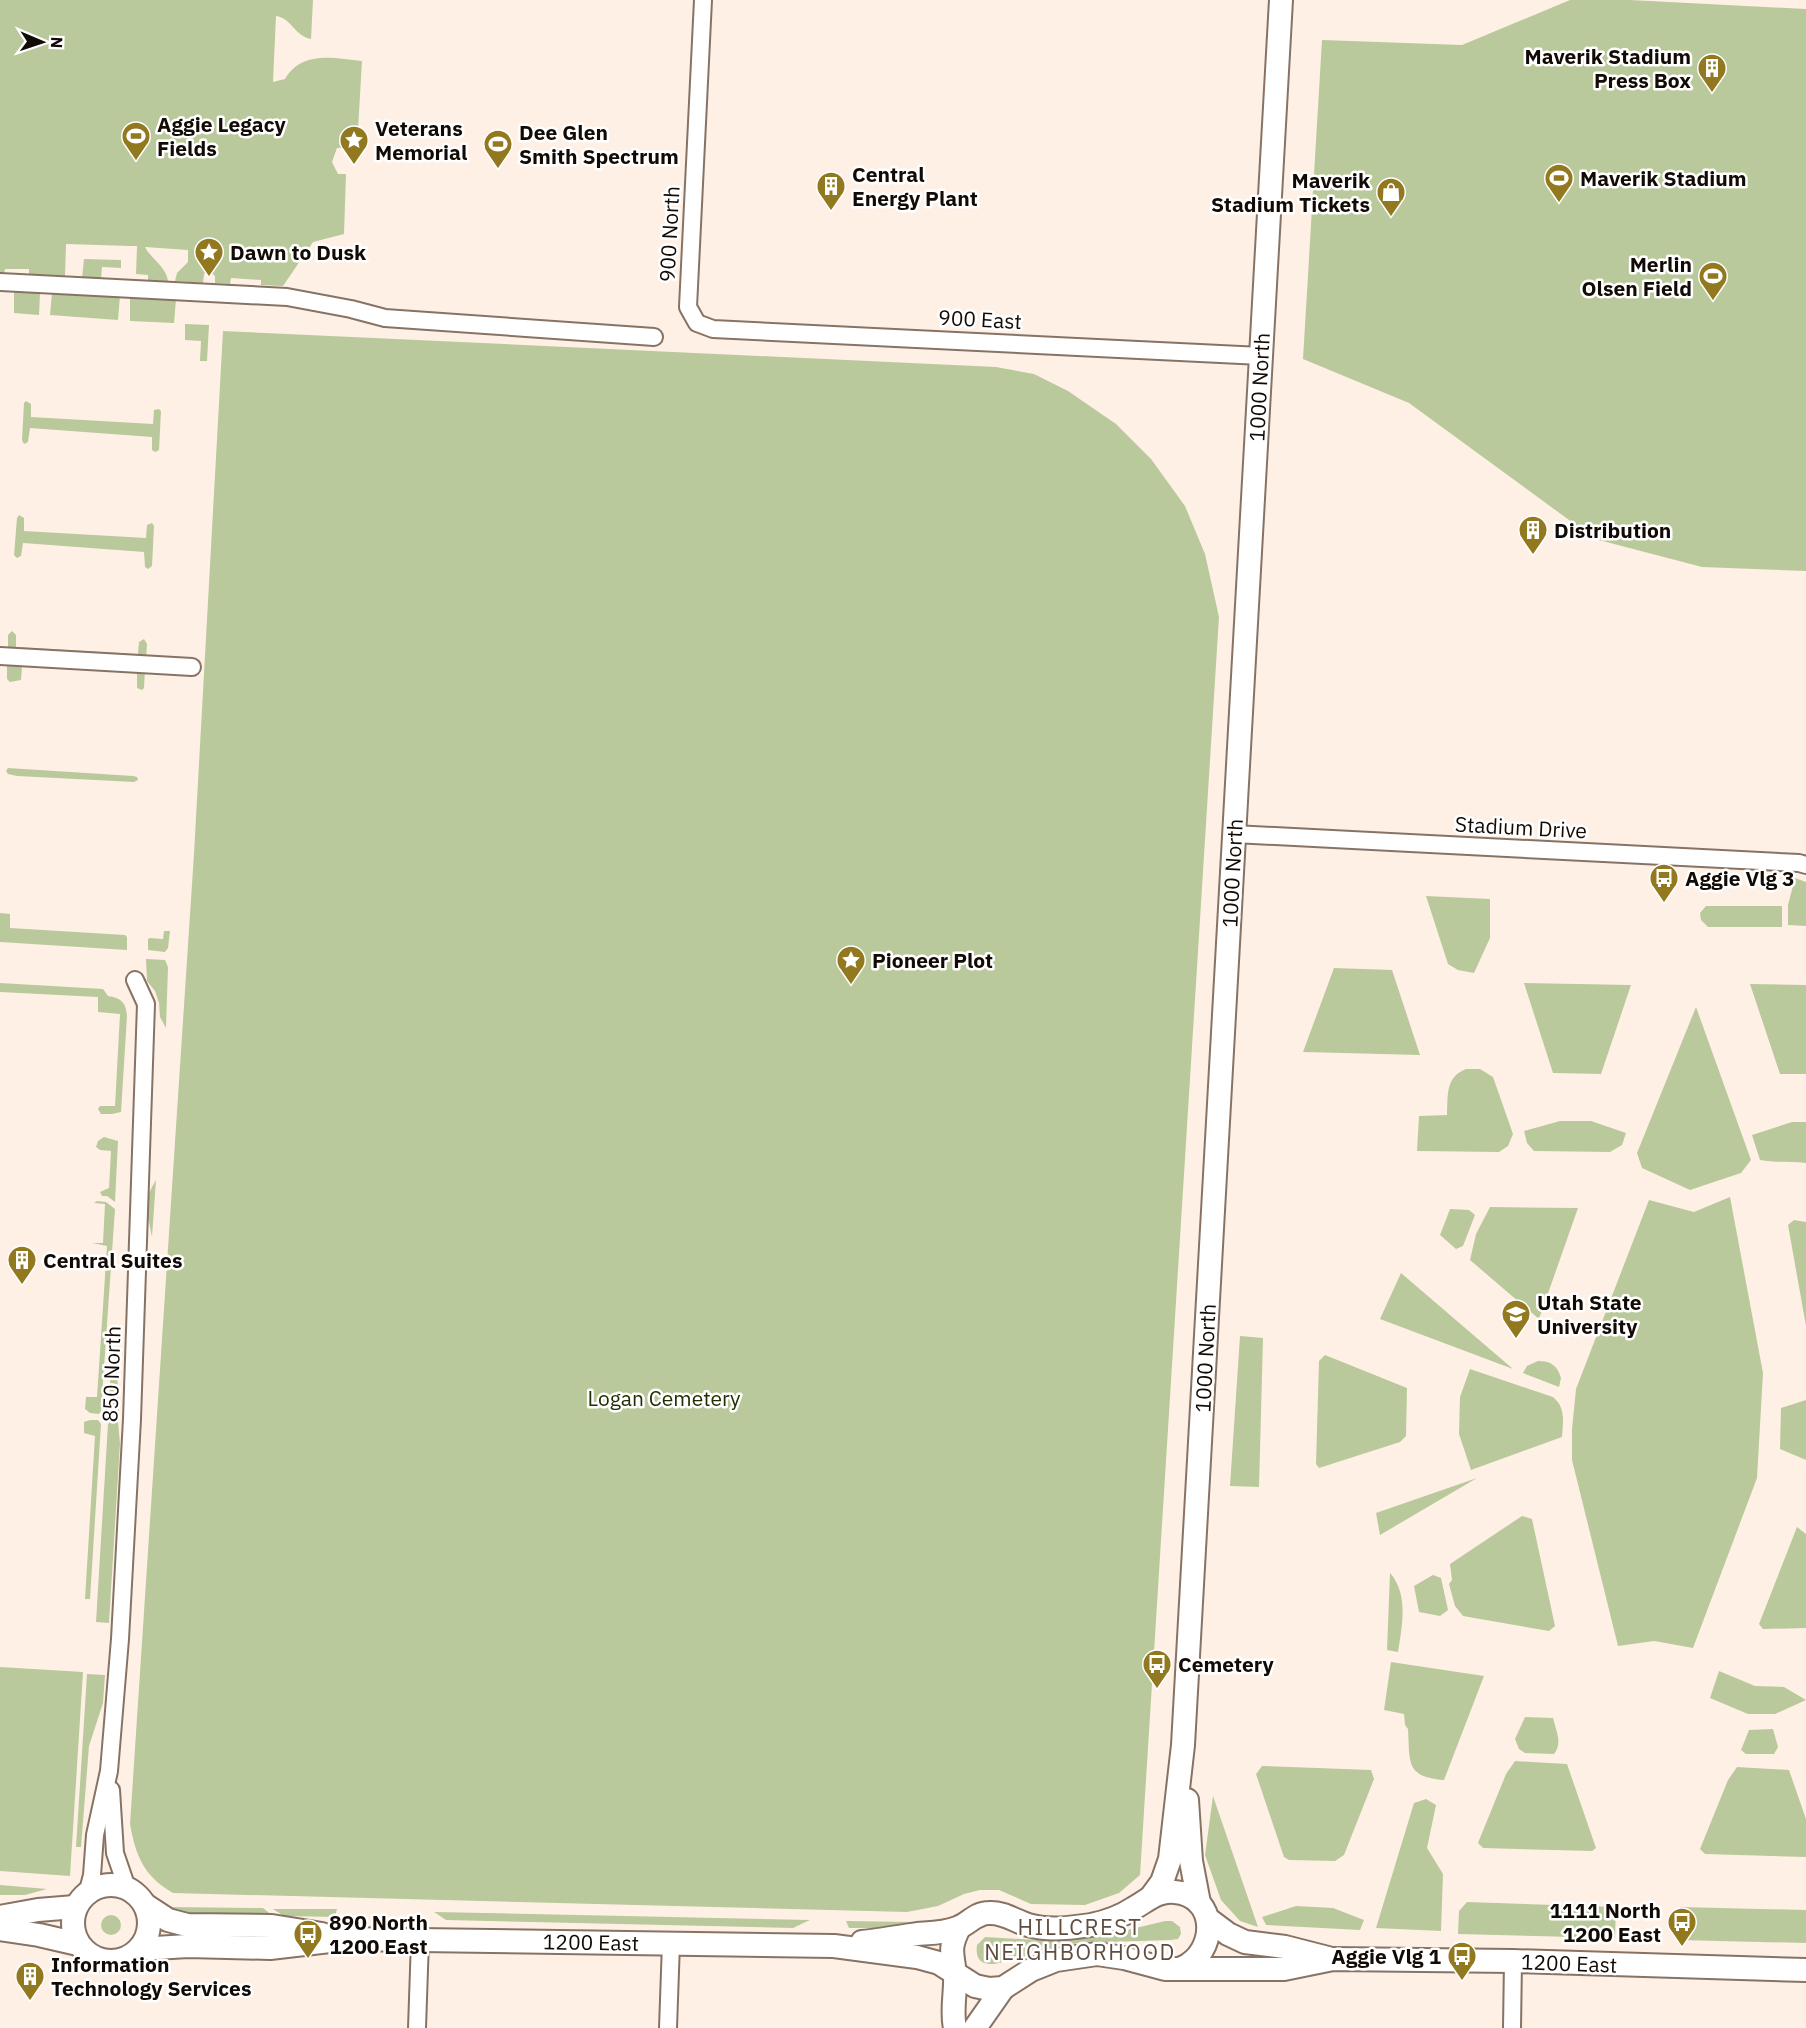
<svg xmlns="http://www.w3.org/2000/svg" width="1806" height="2028" font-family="'IBM Plex Sans',sans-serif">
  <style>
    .green { fill: #bac99b }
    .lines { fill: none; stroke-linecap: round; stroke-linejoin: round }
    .street-casing { stroke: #877364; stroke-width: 20 }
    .secondary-casing { stroke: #877364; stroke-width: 26 }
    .street { stroke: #fff; stroke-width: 16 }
    .secondary { stroke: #fff; stroke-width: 22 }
    .labels { text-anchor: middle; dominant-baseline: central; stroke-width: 5; stroke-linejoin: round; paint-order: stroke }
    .poi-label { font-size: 21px; font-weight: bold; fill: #110a05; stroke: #fff; text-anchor: start }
    .street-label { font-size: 21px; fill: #110a05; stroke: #fff }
    .park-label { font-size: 21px; fill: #232e00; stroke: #fff }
    .neighbourhood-label { font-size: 22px; letter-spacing: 1.5px; fill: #604d3f; stroke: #fff }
  </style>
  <rect width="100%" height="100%" fill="#fff0e6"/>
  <g class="green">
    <path d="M0 0H313L311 39C295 36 291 18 276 16L273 82 285 79C302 50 334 58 362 61L357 147 337 148 332 162 338 174H346L344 234 313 242 283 286 261 285V280L231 278 230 284 215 283V276L209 271 204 274 203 283 175 281 177 273 188 262V250L145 247C151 259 166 266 168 281H148V275L136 274 137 246H130L66 244 65 277 29 275V269H5L4 274 0 273Z"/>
    <path d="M1570 0H1630L1806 9V571L1702 567 1595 539 1409 403 1303 359 1322 40 1462 45Z"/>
    <path d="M84 259 121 260V268L102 267 101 279 82 278Z"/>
    <path d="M14 291 40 293 39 315 14 313Z"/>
    <path d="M52 293 120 296 118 320 50 315Z"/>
    <path d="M130 297 176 299 174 323 130 321Z"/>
    <path d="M185 324 209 325 207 361H200L201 341 185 340Z"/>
    <path d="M223 331 996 367 1034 374 1068 391 1116 424 1151 459 1185 506 1205 554 1219 617 1140 1875 1119 1893 1085 1905 1031 1904 999 1890H980L964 1894 938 1906 907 1912 173 1893C144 1876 136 1857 130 1824L194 854Z"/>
    <path d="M26 401 31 404V417L153 424 154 410 159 409 161 411 159 450 155 452 152 450V437L30 428 28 442 24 444 22 440 24 403Z"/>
    <path d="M19 515 24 518V531L146 538 147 525 152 523 154 526 152 566 148 569 145 567 144 552 23 543 21 556 17 558 14 555 17 518Z"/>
    <path d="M12 631 16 635V647L138 654 139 642 144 639 147 644 146 659 8 651V635Z"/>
    <path d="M7 661 145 669 144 688 142 690 137 688V673L22 667 21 680 10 682 7 679Z"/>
    <path d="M8 768 133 776 137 777 138 780 134 782 17 776 8 774 6 771Z"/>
    <path d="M1795 878 1806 882V926L1788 925V905Z"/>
    <path d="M1426 896 1490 899V938L1474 973 1458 970 1448 964Z"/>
    <path d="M1706 906H1782V927H1708L1701 920 1700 913Z"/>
    <path d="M0 913 10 914V928L125 935 127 937V950L0 942Z"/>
    <path d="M164 931H170L168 948 165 952 148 950V939L150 938 163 939Z"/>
    <path d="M146 959 165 960 168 967 166 1028 160 1017 159 1003 155 991 147 981Z"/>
    <path d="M1334 968 1392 970 1420 1055 1303 1052Z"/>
    <path d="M0 983 103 989 108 996C121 998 126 1002 127 1016L121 1112 112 1114H101L98 1109 100 1106H115L120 1014 98 1012V997L0 992Z"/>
    <path d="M1524 983 1631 985 1601 1074 1553 1073Z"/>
    <path d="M1750 984 1806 985V1074H1780Z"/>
    <path d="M1696 1007 1751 1160 1741 1173 1690 1190 1642 1168 1637 1153Z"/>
    <path d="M1466 1069H1480L1493 1077 1513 1134 1508 1146 1499 1152 1417 1151 1419 1116 1447 1115C1448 1096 1445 1077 1466 1069Z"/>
    <path d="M1560 1121H1591L1626 1133 1622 1145 1610 1152 1534 1151 1527 1143 1524 1131Z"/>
    <path d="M1792 1122H1806V1163C1790 1161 1777 1163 1760 1160L1752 1135Z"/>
    <path d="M104 1137 118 1141 115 1202 107 1196H102L100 1192 109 1188 111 1151 100 1150 96 1147 98 1141Z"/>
    <path d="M156 1180 152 1237C148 1213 142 1202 156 1180Z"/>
    <path d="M1730 1197 1763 1373 1757 1478 1693 1648 1654 1641 1618 1646 1572 1460V1429L1576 1389 1649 1200 1694 1212Z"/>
    <path d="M97 1201 106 1202 115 1209 101 1411 99 1414 90 1413 85 1409 86 1397H97L107 1246 92 1243H103L105 1204 94 1203Z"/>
    <path d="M1490 1207 1578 1208 1539 1319 1470 1260 1476 1234Z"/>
    <path d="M1450 1209 1469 1210 1475 1215 1463 1246 1456 1249 1440 1235Z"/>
    <path d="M1794 1220 1806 1222V1326L1788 1225Z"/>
    <path d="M1401 1273 1513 1369 1380 1319Z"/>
    <path d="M1240 1336 1263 1338 1259 1487 1230 1486Z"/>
    <path d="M1325 1355 1407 1388 1406 1436 1400 1442 1319 1468 1316 1464 1319 1361Z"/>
    <path d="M1538 1361C1551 1361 1557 1365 1561 1378L1559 1387 1523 1373 1527 1366Z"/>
    <path d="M1470 1369 1553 1397C1566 1408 1563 1421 1562 1437L1471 1470 1459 1434 1460 1397Z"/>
    <path d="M111 1371H117L119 1414H111L108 1411Z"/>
    <path d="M1806 1400V1460L1780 1449 1781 1408Z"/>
    <path d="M90 1420H98L101 1424 90 1599H85L95 1436 84 1433V1422Z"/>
    <path d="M110 1422H118L120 1443 109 1623 96 1622 108 1424Z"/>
    <path d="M1477 1478 1380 1535 1376 1513Z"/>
    <path d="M1522 1516 1532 1519 1555 1626 1549 1631 1463 1616 1455 1606 1449 1584 1452 1580 1450 1564Z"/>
    <path d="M1797 1527 1806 1534V1628L1763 1629 1759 1624Z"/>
    <path d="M1390 1573C1409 1594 1402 1627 1398 1652L1387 1650Z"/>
    <path d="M1433 1575 1441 1578 1448 1610 1440 1616 1419 1612 1414 1586Z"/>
    <path d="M1391 1662 1484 1676 1444 1780C1405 1777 1410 1762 1408 1729L1405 1725 1404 1714 1384 1710Z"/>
    <path d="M0 1667 83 1672 70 1876 0 1871Z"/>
    <path d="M1719 1671 1755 1686 1784 1687 1806 1700 1775 1714H1748L1710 1698Z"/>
    <path d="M87 1674 105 1675 103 1703 89 1746 81 1847H76Z"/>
    <path d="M1525 1717 1553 1718C1556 1731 1563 1743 1554 1754L1525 1753 1519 1749 1515 1739Z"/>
    <path d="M1773 1729 1778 1747 1774 1754H1746L1741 1750 1749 1730Z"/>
    <path d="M1515 1761 1567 1764 1596 1848 1592 1851 1483 1848 1478 1843 1506 1774Z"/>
    <path d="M1262 1766 1371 1770 1374 1779 1344 1855 1335 1861 1289 1860 1284 1857 1256 1774Z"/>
    <path d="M1737 1767 1789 1770 1806 1819V1857L1705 1854 1700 1849 1728 1780Z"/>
    <path d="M1213 1796 1258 1927 1240 1921 1221 1900 1205 1855Z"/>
    <path d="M1426 1799 1436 1805 1427 1848 1443 1874 1441 1931 1376 1928 1414 1803Z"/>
    <path d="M0 1885 47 1889 25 1895H0Z"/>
    <path d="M1467 1902 1616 1907 1615 1938 1458 1934 1459 1911Z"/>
    <path d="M1296 1906 1333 1908 1364 1920 1360 1930 1266 1925 1262 1917Z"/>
    <path d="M168 1907 263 1908 274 1917C240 1917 199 1922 168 1907Z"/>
    <path d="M1680 1907 1806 1910V1943L1678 1940Z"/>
    <path d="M273 1909H337L335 1917 284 1916Z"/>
    <path d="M434 1912 810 1920 793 1928 446 1920Z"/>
    <circle cx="111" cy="1925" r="10"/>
    <path d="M846 1921 914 1922V1928H849Z"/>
    <path d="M1165 1921H1172L1180 1927 1181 1934 1178 1939 1171 1940 1078 1943 995 1964C981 1965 975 1959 977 1945L985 1937 1055 1941 1102 1936Z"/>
  </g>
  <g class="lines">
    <g class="street-casing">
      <g id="street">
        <path d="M703 0 688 307 697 323 713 329 1261 356"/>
        <path d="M0 282 287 297 351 309 385 318 654 337"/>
        <path d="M0 656 192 667"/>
        <path d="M1234 834 1799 863 1806 865"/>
        <path d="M111 1790 115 1853 127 1888"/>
        <path d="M88 1891 92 1875 95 1835 109 1771 120 1639 132 1419 146 1004 135 980"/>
        <path d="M417 2028 420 1940"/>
        <path d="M668 2028 671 1943"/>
        <path d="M1512 2028 1513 1961"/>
      </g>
    </g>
    <g class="secondary-casing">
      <g id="secondary">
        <path d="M1187 1800 1191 1861 1199 1903"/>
        <circle cx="111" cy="1923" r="38"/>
        <path d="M1151 1897 1162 1882 1170 1859 1183 1745 1281 0"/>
        <path d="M145 1905 168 1920 187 1925 272 1926 322 1934"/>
        <path d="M0 1917 38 1910 75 1907"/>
        <path d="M1208 1919 1228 1934 1245 1942 1285 1947 1328 1958"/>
        <path d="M0 1929 39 1935 78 1944"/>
        <path d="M862 1942C880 1940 898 1937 917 1934 930 1933 945 1933 957 1928 969 1924 975 1913 989 1913 1003 1912 1015 1921 1028 1925 1049 1931 1070 1928 1091 1925 1106 1922 1122 1916 1134 1908 1148 1900 1158 1890 1175 1892 1218 1896 1218 1952 1182 1968"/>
        <path d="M139 1949 188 1946 270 1948 347 1939 834 1946 917 1957 939 1963 975 1986 989 1989 1003 1988 1031 1970 1056 1960 1097 1954 1124 1958 1165 1969H1284L1333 1959 1513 1961 1806 1970"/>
        <path d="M955 2028C951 2010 956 1993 955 1975 953 1953 948 1950 959 1928"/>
        <path d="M975 2028 1003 1988"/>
      </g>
    </g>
    <use href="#street" class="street"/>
    <use href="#secondary" class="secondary"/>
  </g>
  <defs>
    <g id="building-pin" transform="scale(1.5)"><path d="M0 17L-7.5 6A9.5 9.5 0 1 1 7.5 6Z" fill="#92781f" stroke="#fff"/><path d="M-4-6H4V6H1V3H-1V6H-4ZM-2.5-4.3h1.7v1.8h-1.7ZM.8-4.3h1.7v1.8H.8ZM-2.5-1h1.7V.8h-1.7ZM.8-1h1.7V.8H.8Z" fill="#fff"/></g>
    <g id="stadium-pin" transform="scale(1.5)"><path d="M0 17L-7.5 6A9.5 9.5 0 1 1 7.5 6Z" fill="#92781f" stroke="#fff"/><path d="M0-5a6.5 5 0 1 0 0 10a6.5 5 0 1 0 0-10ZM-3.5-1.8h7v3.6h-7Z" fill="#fff"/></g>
    <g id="sight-pin" transform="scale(1.5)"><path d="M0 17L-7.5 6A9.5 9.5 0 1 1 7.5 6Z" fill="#92781f" stroke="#fff"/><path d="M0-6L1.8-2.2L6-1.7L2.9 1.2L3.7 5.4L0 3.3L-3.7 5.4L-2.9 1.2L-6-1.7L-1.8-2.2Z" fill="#fff"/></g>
    <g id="shop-pin" transform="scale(1.5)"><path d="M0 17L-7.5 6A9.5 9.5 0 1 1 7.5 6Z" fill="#92781f" stroke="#fff"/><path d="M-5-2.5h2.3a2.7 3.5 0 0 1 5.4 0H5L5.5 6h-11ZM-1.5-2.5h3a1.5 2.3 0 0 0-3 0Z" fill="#fff"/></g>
    <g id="bus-pin" transform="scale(1.5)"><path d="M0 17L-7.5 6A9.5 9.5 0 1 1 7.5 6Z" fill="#92781f" stroke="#fff"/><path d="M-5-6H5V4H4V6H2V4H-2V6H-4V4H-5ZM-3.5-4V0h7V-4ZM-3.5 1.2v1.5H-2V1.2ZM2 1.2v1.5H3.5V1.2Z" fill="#fff"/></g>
    <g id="university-pin" transform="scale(1.5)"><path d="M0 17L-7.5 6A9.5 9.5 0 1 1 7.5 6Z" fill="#92781f" stroke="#fff"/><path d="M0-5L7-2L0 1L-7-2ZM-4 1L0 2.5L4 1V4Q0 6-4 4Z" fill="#fff"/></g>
  </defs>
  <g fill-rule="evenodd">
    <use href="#building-pin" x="1712" y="68"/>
    <use href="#stadium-pin" x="136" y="136"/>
    <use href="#sight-pin" x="354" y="140"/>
    <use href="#stadium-pin" x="498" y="144"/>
    <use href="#stadium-pin" x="1559" y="178"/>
    <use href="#building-pin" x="831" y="186"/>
    <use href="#shop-pin" x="1391" y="192"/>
    <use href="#sight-pin" x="209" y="252"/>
    <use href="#stadium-pin" x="1713" y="276"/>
    <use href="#building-pin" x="1533" y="530"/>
    <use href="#bus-pin" x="1664" y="878"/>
    <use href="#sight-pin" x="851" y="960"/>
    <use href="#building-pin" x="22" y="1260"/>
    <use href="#university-pin" x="1516" y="1314"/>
    <use href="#bus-pin" x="1157" y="1664"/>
    <use href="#bus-pin" x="1682" y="1922"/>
    <use href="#bus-pin" x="308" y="1934"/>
    <use href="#bus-pin" x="1462" y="1956"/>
    <use href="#building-pin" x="30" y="1976"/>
  </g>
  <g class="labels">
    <g class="poi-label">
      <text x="1691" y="56" text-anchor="end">Maverik Stadium<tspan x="1691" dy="24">Press Box</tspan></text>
      <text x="157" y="124">Aggie Legacy<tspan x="157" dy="24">Fields</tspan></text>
      <text x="375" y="128">Veterans<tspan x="375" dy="24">Memorial</tspan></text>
      <text x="519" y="132">Dee Glen<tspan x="519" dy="24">Smith Spectrum</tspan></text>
      <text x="852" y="174">Central<tspan x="852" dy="24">Energy Plant</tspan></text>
      <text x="1580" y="178">Maverik Stadium</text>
      <text x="1370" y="180" text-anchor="end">Maverik<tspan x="1370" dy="24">Stadium Tickets</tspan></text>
      <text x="230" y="252">Dawn to Dusk</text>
      <text x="1692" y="264" text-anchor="end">Merlin<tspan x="1692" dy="24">Olsen Field</tspan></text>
      <text x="1554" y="530">Distribution</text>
      <text x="1685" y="878">Aggie Vlg 3</text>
      <text x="872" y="960">Pioneer Plot</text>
      <text x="43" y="1260">Central Suites</text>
      <text x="1537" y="1302">Utah State<tspan x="1537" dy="24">University</tspan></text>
      <text x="1178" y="1664">Cemetery</text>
      <text x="1661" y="1910" text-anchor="end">1111 North<tspan x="1661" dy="24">1200 East</tspan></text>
      <text x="329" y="1922">890 North<tspan x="329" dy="24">1200 East</tspan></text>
      <text x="1441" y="1956" text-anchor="end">Aggie Vlg 1</text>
      <text x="51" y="1964">Information<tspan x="51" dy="24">Technology Services</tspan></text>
    </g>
    <g class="street-label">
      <text transform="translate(669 234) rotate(-87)">900 North</text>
      <text transform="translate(980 319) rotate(3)">900 East</text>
      <text transform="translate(1259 387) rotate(-87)">1000 North</text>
      <text transform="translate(1521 827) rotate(3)">Stadium Drive</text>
      <text transform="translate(1232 873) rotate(-87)">1000 North</text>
      <text transform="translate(1205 1358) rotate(-87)">1000 North</text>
      <text transform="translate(111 1374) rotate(-88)">850 North</text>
      <text transform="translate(591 1942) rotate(1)">1200 East</text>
      <text transform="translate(1569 1963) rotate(2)">1200 East</text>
    </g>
    <g class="park-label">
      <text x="664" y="1398">Logan Cemetery</text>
    </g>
    <g class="neighbourhood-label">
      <text x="1080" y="1926">HILLCREST<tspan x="1080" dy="25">NEIGHBORHOOD</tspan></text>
    </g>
  </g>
  <g transform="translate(42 42) rotate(92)" stroke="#ffffff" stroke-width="4.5" paint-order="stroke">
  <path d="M0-4.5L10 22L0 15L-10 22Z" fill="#110a05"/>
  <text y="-9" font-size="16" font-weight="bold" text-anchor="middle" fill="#110a05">N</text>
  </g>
</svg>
